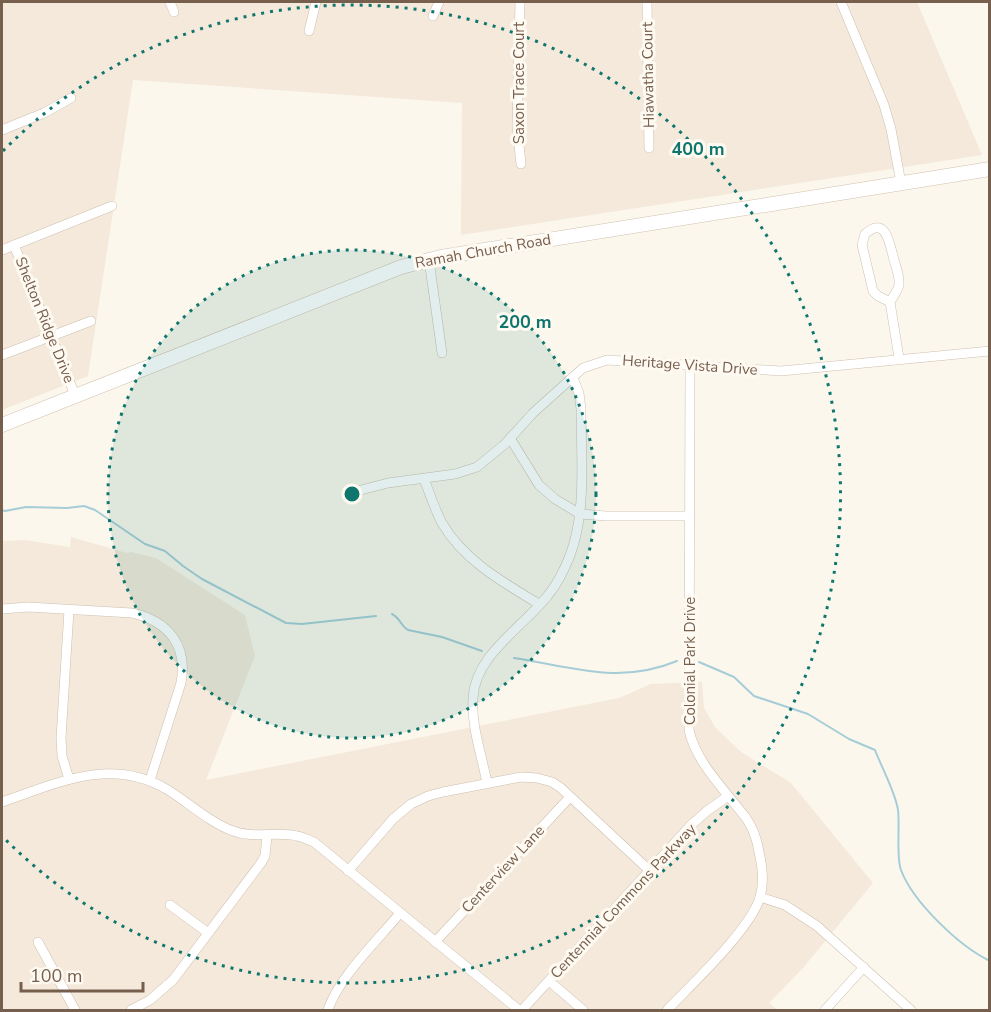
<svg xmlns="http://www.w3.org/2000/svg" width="991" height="1012" font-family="'Nunito Sans',sans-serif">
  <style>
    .residential { fill: #f4e9da }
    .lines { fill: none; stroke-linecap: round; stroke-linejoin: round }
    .stream { stroke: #a6cdd7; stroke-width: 2 }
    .street-casing { stroke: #cebfb0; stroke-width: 10 }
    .secondary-casing { stroke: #d1c0af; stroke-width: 15 }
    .street { stroke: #fff; stroke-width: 9 }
    .secondary { stroke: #fff; stroke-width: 14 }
    .ring { fill: none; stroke: #0f766e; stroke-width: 3; stroke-dasharray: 3 6 }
    .labels { text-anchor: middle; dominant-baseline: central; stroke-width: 6; stroke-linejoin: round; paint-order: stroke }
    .street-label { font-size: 15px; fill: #775f4e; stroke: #fefaf2 }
    .centre { fill: #0f766e; stroke: #fefaf2; stroke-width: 3 }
    .ring-label { font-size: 18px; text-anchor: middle; font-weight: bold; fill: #0f766e; stroke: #fefaf2; stroke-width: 6; stroke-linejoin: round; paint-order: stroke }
  </style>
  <rect width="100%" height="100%" fill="#fcf7ec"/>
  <g class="residential">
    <path d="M2 2H917L982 155 461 235 462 103 133 80 88 376 2 410Z"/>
    <path d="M71 537 127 553 131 552 156 558 245 615 255 656 206 780 619 698 651 684 702 682 704 708 715 727 741 752 791 783 873 883 803 968 769 1003 778 1010H2V541L25 540 70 547Z"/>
  </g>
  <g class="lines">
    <g class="stream">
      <path d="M2 510 5 511 26 507 67 508 84 506 95 510 145 544 165 551 183 566 202 579 286 623 302 624 376 616"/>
      <path d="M392 614C400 618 401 626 408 630L442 637 482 651"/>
      <path d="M514 658C573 667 619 685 677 661"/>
      <path d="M699 662 734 677 754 696 808 714 849 739 875 750C881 766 896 794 898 810 900 826 896 857 901 870 913 902 959 946 990 961"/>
    </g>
    <g class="street-casing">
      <g id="street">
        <path d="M170 2 174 12"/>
        <path d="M520 2 517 126 521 164"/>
        <path d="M647 2 649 148"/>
        <path d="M841 2 884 105 891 129 901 183"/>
        <path d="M433 16 439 2"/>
        <path d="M309 31 316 2"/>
        <path d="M2 130 44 113 71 98"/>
        <path d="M14 245 75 395"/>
        <path d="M2 250 112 206"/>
        <path d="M429 260 442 353"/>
        <path d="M890 302 878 296 873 291 862 245 865 234C885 216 889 241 893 256 895 265 900 275 899 285 898 291 893 296 890 302L899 358"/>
        <path d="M2 355 91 321"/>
        <path d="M510 438 539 485 555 499 580 514 606 516H690"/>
        <path d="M424 479C430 494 435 510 442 523 463 560 504 583 539 604"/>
        <path d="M361 490 388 483 455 474 477 467 505 444 533 413 583 368 607 360 781 371 990 351"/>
        <path d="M2 609 28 607 132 613C168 621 188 645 181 683L150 780"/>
        <path d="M69 610 61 738 62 756 69 779"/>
        <path d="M487 783C482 756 471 726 473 698 475 654 525 626 549 594 558 583 564 570 569 558 587 514 581 456 581 409L579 393 573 378"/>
        <path d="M2 802C58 783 111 756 168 790 189 803 209 822 233 831 254 839 276 831 297 836 303 837 308 840 314 842L519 1010"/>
        <path d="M348 871 393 819 411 804 428 796 443 792 521 777 537 778 552 782 561 788 650 871"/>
        <path d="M760 897 785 905 817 926 911 1010"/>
        <path d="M170 905 207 932"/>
        <path d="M38 942 75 1010"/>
        <path d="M435 942 570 797"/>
        <path d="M549 981 583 1010"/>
        <path d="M131 1010 150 1000 173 980 261 863 265 856 267 836"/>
        <path d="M328 1010C338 978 378 940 400 913"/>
        <path d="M522 1010 691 825 707 811 728 796"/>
        <path d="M667 1010C691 985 751 929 760 897 764 884 762 865 759 852 757 839 753 828 746 818 726 791 696 763 689 730L690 364"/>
        <path d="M825 1010 864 967"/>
      </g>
    </g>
    <g class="secondary-casing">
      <path id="secondary" d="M2 425 401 267 441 257 990 169"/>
    </g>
    <use href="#street" class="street"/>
    <use href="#secondary" class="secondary"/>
  </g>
  <circle cx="352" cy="494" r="244" fill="#0f766e" fill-opacity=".12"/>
  <g class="ring">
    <circle cx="352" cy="494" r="244"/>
    <path d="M3 151A489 489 0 1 1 3 837"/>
  </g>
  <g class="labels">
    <g class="street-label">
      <text transform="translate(648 75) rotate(-91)">Hiawatha Court</text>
      <text transform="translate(519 83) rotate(-90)">Saxon Trace Court</text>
      <text transform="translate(483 251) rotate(-10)">Ramah Church Road</text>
      <text transform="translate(45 320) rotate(68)">Shelton Ridge Drive</text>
      <text transform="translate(690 365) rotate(4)">Heritage Vista Drive</text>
      <text transform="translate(690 661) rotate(-90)">Colonial Park Drive</text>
      <text transform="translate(503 869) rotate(-47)">Centerview Lane</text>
      <text transform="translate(623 901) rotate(-47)">Centennial Commons Parkway</text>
    </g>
  </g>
  <circle cx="352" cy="494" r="9" class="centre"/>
  <g class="ring-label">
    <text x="698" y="155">400 m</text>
    <text x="525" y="328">200 m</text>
  </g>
  <rect width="991" height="1012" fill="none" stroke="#775f4e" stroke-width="6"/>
  <path d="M21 982v9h122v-9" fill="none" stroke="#775f4e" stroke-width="3"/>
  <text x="30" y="982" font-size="18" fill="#775f4e" stroke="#fefaf2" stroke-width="4.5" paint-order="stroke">100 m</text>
</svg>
